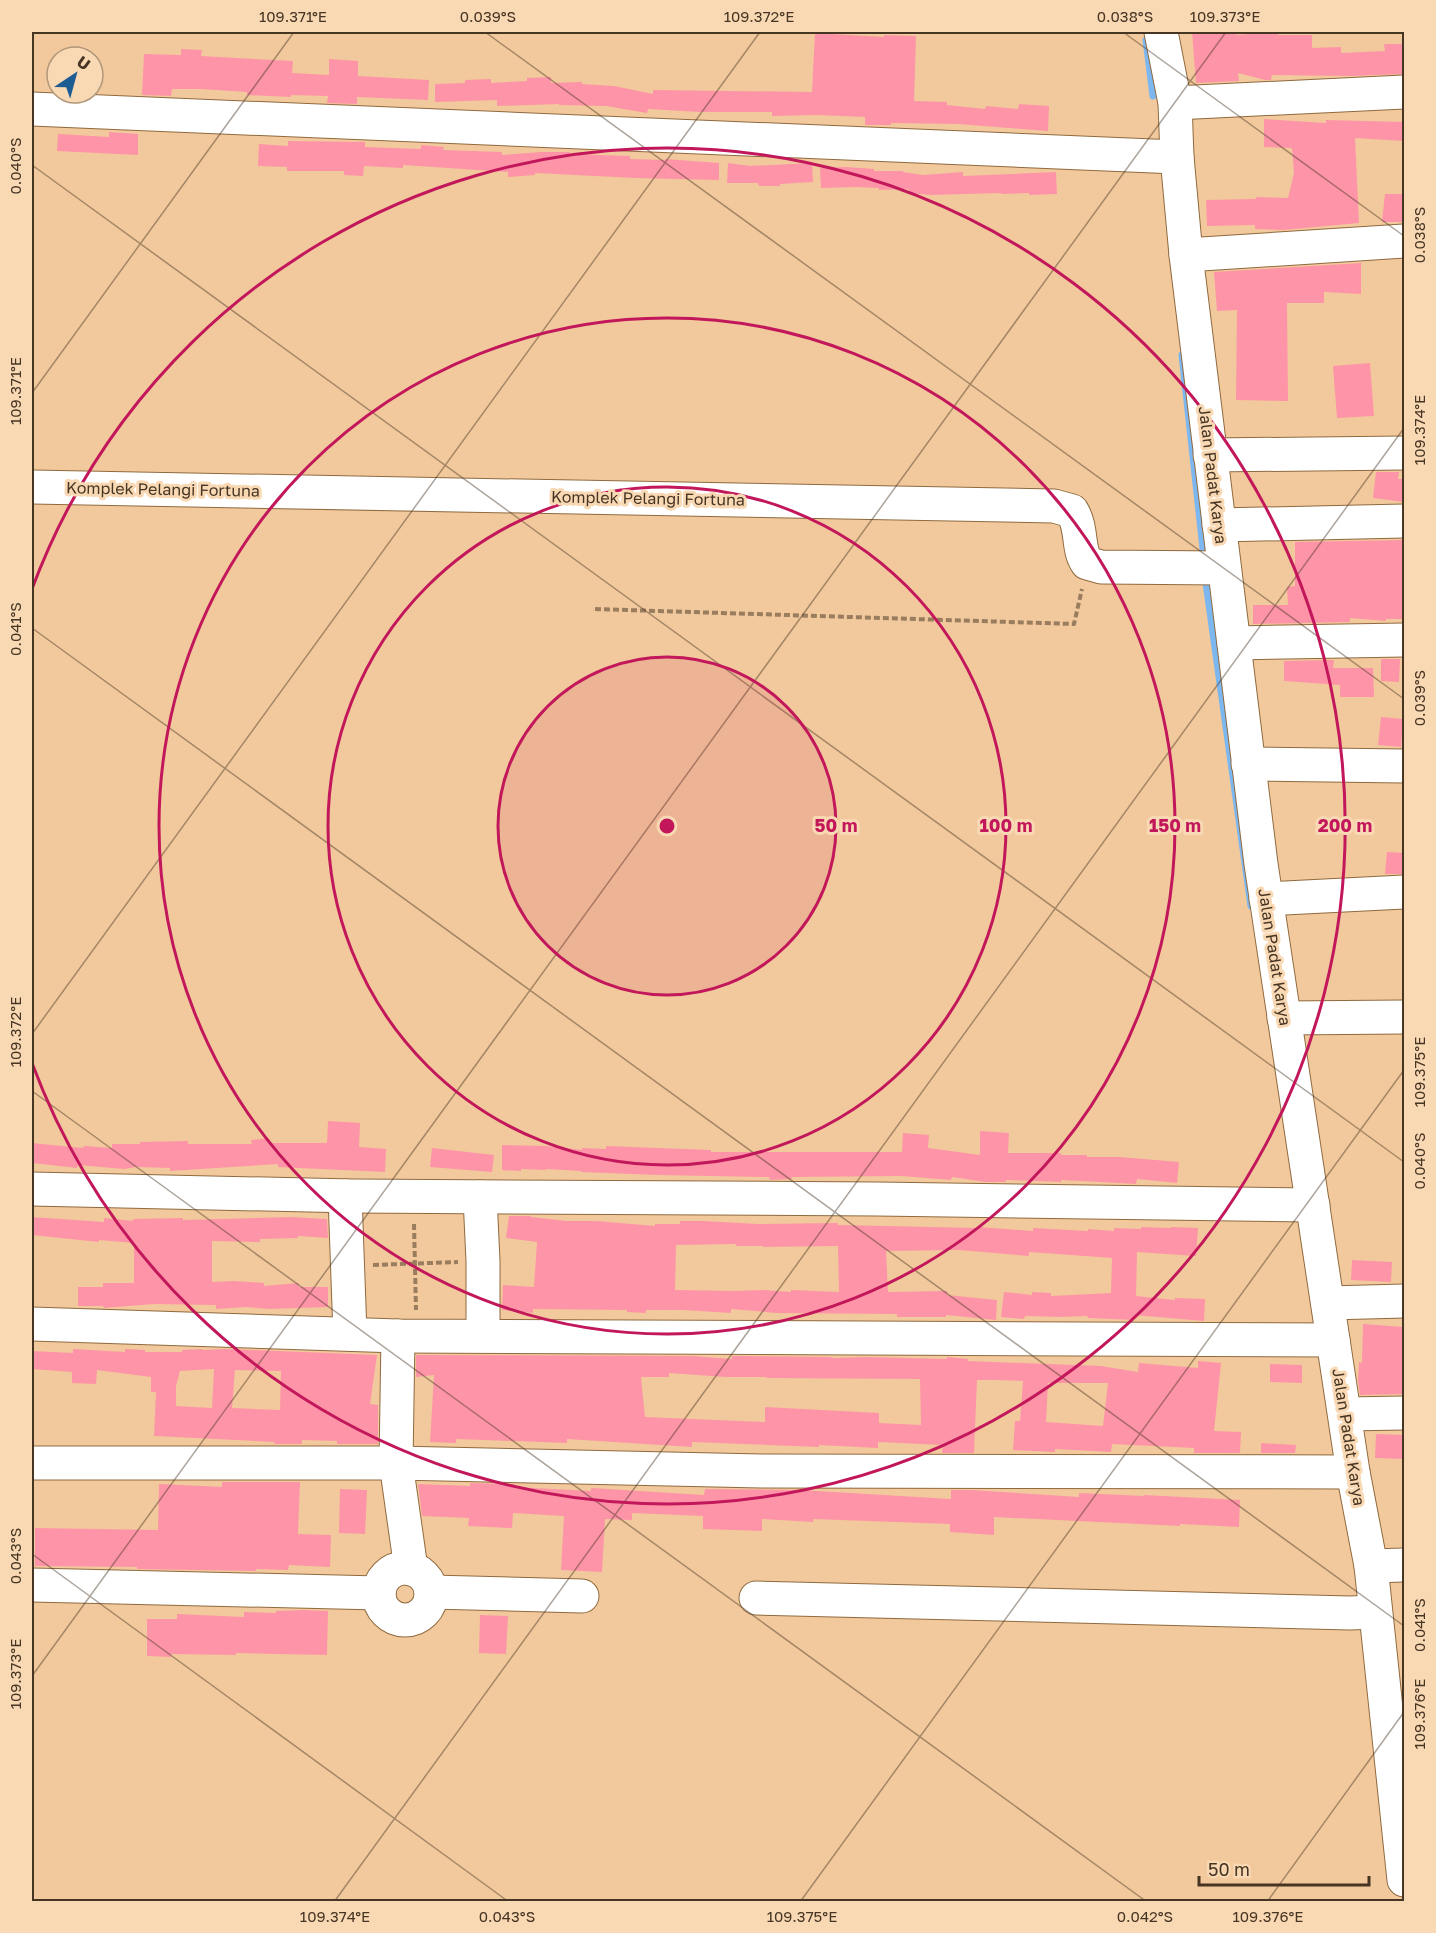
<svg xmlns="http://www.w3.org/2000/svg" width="1436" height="1933" font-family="'Golos Text',sans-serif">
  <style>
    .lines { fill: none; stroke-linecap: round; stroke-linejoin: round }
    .stream { stroke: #7db7f0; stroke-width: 7 }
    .building { fill: #fe94a7; fill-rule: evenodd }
    .minor-casing { stroke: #8f6a3f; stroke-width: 35 }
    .path { stroke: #9a7d5e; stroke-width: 4; stroke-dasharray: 6 3; stroke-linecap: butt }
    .minor { stroke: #fff; stroke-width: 33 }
    .ticks { fill: none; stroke: #463523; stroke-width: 1.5; stroke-opacity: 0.45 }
    .ring { fill: none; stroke: #c2185b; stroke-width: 3 }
    .labels { text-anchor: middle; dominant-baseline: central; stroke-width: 6; stroke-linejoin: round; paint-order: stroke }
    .street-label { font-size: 16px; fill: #463523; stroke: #f9d8b4 }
    .centre { fill: #c2185b; stroke: #f9d8b4; stroke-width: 3 }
    .ring-label { font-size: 18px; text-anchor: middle; font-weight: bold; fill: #c2185b; stroke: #f9d8b4; stroke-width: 6; stroke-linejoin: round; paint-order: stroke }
    .neatline { fill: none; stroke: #463523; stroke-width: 2 }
    .ticks-label { font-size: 15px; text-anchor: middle; fill: #463523 }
  </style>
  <rect width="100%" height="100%" fill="#f2c99c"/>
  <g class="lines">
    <g class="stream">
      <path d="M1146 40 1153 96"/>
      <path d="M1182 355 1204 558"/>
      <path d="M1206 583 1251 906"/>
    </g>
  </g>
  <g class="building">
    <path d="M1192 32H1235L1236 35 1278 32V35H1312V48L1341 47V53L1385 51 1384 44H1404V74L1351 76 1272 75 1271 80H1265L1238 73 1239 81 1196 83Z"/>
    <path d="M815 33 884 37V35L916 36 914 101 947 102V105L985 109 986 106 1018 109 1019 104 1049 106 1048 131 958 124 891 123V125H865V117L817 115 772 116V112H700L648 109 647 113 606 106 559 105V104L497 106V100L435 102V84L465 83V80L491 79V83L527 81V78L551 77V83L582 82V84L614 86 653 94V90L812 92Z"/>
    <path d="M181 49 202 50 201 56 293 61 292 73 329 75V59L358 61V76L429 80 428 100 357 97V104L327 103 328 96 291 95V97L247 95V92L200 89H172L171 96 142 95 144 54 181 55Z"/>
    <path d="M1264 119 1326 123V120L1404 122V141L1355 138 1359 223 1283 230 1255 229V225L1207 226 1206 200 1256 199V197L1288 198 1294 173 1292 148 1264 147Z"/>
    <path d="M109 132 138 134V155L57 151 58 134 109 137Z"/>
    <path d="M288 141 365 142V147L421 149V145L444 147 443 150 502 152V155L541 152H570V154L630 156V159L665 160V159L719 163V180L635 178 535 173V175L508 177V172L403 165V168L364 166 363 176 344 175V171H287V167L258 166 259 144 288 146Z"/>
    <path d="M728 163 750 166 812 163 813 182 780 184V186H759L758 183H727Z"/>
    <path d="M846 167 874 169V171H903V172L923 175 963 172V176L1056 172 1057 194 1029 195V193L1001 194V193L931 195 909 193V189L879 190V188L857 187 821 188 820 168Z"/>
    <path d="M1385 194H1404V222H1382Z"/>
    <path d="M1361 263V294L1324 292V303H1287L1288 401 1236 400 1237 310 1217 311 1214 272Z"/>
    <path d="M1370 363 1374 416 1337 418 1333 366Z"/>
    <path d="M1376 472H1399L1398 479H1404V502L1373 498Z"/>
    <path d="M1404 540V619H1386V621L1350 618V622L1253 624V605H1288L1287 587 1295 586V542Z"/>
    <path d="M1381 659H1400L1399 682 1381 681Z"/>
    <path d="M1330 660H1334L1333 668H1373L1374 697H1340V685L1284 681V661Z"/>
    <path d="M1381 717 1403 719 1401 747 1378 745Z"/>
    <path d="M1387 852 1404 853V874H1385Z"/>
    <path d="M328 1121 360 1123 359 1147 386 1149 385 1172 278 1167V1164L170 1171V1168L136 1167 124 1169 78 1165 77 1168 32 1163V1143L83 1148 84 1146 112 1148V1144H140V1142L188 1141V1144H252L251 1140 269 1138 270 1143H327Z"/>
    <path d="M980 1131 1009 1133 1008 1153H1061V1155H1087V1157H1120L1179 1162 1177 1183 1137 1179 1136 1184 1061 1180V1182L1006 1180V1182H985L952 1177 951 1180 902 1176 791 1177 792 1179 770 1180 769 1177 657 1175 581 1172V1171L546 1169V1170L521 1169V1171L502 1170V1145L547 1146 582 1150V1148L606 1149V1146L711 1150V1152H902L903 1133 929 1135 928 1148 980 1155Z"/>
    <path d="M432 1148 494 1155 492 1172 430 1167Z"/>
    <path d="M509 1216H531V1217L567 1221H596L655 1226V1224H680V1221H703L758 1224 838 1223V1225L979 1228V1227L1033 1231V1228L1088 1231V1229L1114 1231V1228L1141 1229V1227L1171 1228V1227L1198 1228 1196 1256 1137 1252 1136 1296 1175 1300V1298L1205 1299 1204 1321 1134 1315V1320L1088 1318 1087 1316 1060 1317 1025 1316 1024 1319 1001 1317 1004 1292 1032 1295V1292L1051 1293V1296L1111 1293 1112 1258 1029 1252V1256L959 1250 886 1251 888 1292 947 1291V1295L997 1300 996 1320 946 1315V1317H897V1314L777 1313 731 1309V1313L683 1310H646V1313L627 1312V1310L533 1309V1313L502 1310 503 1285 534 1287 537 1242 506 1238ZM736 1244V1246H763V1247L838 1246 839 1292 791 1290V1292L763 1290 735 1291 675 1290 676 1245Z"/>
    <path d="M32 1217 104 1222V1218L133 1221V1219L183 1218V1220L292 1217 327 1219 328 1238 298 1236V1238L260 1239V1242L212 1241V1282L234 1281 264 1283V1286L298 1283 299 1287H328V1307L269 1309 246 1307 216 1309V1305L154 1304 104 1308 103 1306H78V1287H103V1283H134V1243L99 1240V1242L32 1235Z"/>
    <path d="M1352 1260 1392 1262 1391 1282 1351 1280Z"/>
    <path d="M1363 1324 1404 1327 1403 1371H1404V1394L1360 1395 1358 1381 1359 1362 1362 1363Z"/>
    <path d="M73 1349 125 1352V1349L145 1350V1352H182V1350L202 1349V1350L226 1349 377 1355 370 1404 378 1405V1444H337V1441L302 1440V1444H274L275 1442 154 1436 156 1392H151V1377L97 1370 96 1384 72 1383V1372L32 1369V1351L73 1353ZM214 1369 212 1408 176 1406V1386L180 1371ZM235 1370 281 1371 280 1410 232 1408Z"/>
    <path d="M416 1355 692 1356 732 1359V1356L832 1357 831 1358 868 1357 947 1359V1357L968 1359V1361L1101 1366 1138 1372 1139 1363 1198 1368V1361L1221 1363 1214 1431 1241 1432 1240 1453H1194V1448L1112 1444 1111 1452 1055 1449V1452L1013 1450 1015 1421H1020L1023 1381 996 1380H977L974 1453H942L943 1445 878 1442V1448L819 1445V1447L692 1442V1447L567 1439V1443L456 1439V1443L430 1442 434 1375 416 1377ZM669 1373 725 1377H767L766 1378 920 1379 921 1425 879 1423V1413L765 1407V1422L645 1417 641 1377H669ZM1048 1383H1108L1103 1426 1046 1422Z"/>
    <path d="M1270 1364 1302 1365V1383L1270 1382Z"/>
    <path d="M1376 1434 1404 1435V1459L1375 1458Z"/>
    <path d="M1261 1443 1296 1445 1295 1453H1261Z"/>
    <path d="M222 1482H300L298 1534 331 1535 330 1567 289 1565 288 1570 256 1569V1571L137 1569V1567L35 1566V1528L158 1530 159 1484 222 1487Z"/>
    <path d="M470 1483 514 1484V1487L591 1491V1488L704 1495 705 1489 800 1490 951 1499V1490H972L1079 1497V1493L1144 1496V1495L1240 1500 1239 1527 1180 1524V1526L994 1517V1535L950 1532V1524L813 1519V1522L762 1519V1531L703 1529V1516L632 1513V1520L605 1519 602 1572 561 1570 564 1516 513 1513 512 1528 468 1526 469 1518 422 1516 418 1484 470 1486Z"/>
    <path d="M340 1489 367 1490 365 1534 339 1533Z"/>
    <path d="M304 1610 328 1611 327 1655 236 1653V1655L171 1654V1657L147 1656V1619H177V1614L244 1617V1612L276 1613V1611Z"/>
    <path d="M480 1615 508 1616 506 1654 479 1653Z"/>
  </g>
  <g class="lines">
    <g class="minor-casing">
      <g id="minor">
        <path d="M1161 32 1175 103 1177 157 1186 255 1261 864 1353 1472 1371 1566 1404 1880"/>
        <path d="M1175 103 1404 92"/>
        <path d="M32 109 1177 157"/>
        <path d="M1186 255 1404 241"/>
        <path d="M1210 455 1404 453"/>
        <path d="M32 487 1054 506 1072 511C1083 529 1077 549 1087 563L1101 567 1224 568"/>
        <path d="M1219 525 1404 521"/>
        <path d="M1234 643 1404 640"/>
        <path d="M1248 764 1404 766"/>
        <path d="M1266 899 1404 892"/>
        <path d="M1284 1018 1404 1017"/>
        <path d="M32 1189 353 1196 877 1199 1313 1205"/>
        <path d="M345 1196 350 1334"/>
        <path d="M480 1197 483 1261V1335"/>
        <path d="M1328 1303 1404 1301"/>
        <path d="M32 1324 398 1336 1333 1340"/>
        <path d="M398 1336 396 1463 411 1569"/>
        <path d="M1345 1414 1404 1413"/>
        <path d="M33 1463H396L761 1471 1353 1472"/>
        <path d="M1371 1566 1404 1565"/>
        <circle cx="405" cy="1594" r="26"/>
        <path d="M32 1585 379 1593"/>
        <path d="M431 1592 582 1596"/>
        <path d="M756 1598 1350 1613 1374 1612"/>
      </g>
    </g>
    <g class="path">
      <path d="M595 609 1074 624 1082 589"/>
      <path d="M414 1224 416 1310"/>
      <path d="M373 1265 458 1262"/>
    </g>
    <use href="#minor" class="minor"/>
  </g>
  <path class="ticks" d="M485 32 1404 699M1123 32 1404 236M32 165 1404 1162M32 393 294 32M32 628 1404 1626M32 1034 760 32M32 1091 1147 1902M32 1554 509 1902M32 1676 1226 32M334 1902 1404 428M800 1902 1404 1070M1267 1902 1404 1712"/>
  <circle cx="667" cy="826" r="169" fill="#c2185b" fill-opacity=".12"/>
  <g class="ring">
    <circle cx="667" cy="826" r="169"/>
    <circle cx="667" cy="826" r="339"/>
    <circle cx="667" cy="826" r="508"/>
    <path d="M32 589A678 678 0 1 1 32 1063"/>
  </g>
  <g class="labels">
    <g class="street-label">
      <text transform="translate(1213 475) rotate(83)">Jalan Padat Karya</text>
      <text transform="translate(163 489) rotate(1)">Komplek Pelangi Fortuna</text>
      <text transform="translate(648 498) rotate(1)">Komplek Pelangi Fortuna</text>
      <text transform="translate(1275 957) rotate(81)">Jalan Padat Karya</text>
      <text transform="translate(1349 1437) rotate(81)">Jalan Padat Karya</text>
    </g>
  </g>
  <circle cx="667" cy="826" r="9" class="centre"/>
  <g class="ring-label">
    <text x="836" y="832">50 m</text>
    <text x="1006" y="832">100 m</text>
    <text x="1175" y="832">150 m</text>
    <text x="1345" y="832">200 m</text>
  </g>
  <rect width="1436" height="1933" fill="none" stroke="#f9d8b4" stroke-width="66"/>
  <g transform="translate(75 75) rotate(36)"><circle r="28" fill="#f9d8b4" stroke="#b1977a" stroke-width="1.5"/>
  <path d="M0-4.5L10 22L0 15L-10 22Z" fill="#1d5c92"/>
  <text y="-9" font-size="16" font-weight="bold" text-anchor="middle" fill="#463523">U</text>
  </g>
  <path d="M1199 1876v9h170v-9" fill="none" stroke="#463523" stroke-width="3"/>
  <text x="1208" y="1876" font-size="18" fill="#463523" stroke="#f9d8b4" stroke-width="4.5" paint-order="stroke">50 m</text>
  <rect x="33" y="33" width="1370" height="1867" class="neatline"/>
  <g class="ticks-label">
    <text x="293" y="22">109.371°E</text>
    <text x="488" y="22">0.039°S</text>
    <text x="759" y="22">109.372°E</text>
    <text x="1125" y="22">0.038°S</text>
    <text x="1225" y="22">109.373°E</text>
    <text transform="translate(16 166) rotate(-90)" y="5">0.040°S</text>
    <text transform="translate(1420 235) rotate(-90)" y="5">0.038°S</text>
    <text transform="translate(16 391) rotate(-90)" y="5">109.371°E</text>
    <text transform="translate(1420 430) rotate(-90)" y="5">109.374°E</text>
    <text transform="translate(16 629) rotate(-90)" y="5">0.041°S</text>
    <text transform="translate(1420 698) rotate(-90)" y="5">0.039°S</text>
    <text transform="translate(16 1032) rotate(-90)" y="5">109.372°E</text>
    <text transform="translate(1420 1072) rotate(-90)" y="5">109.375°E</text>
    <text transform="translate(1420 1161) rotate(-90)" y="5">0.040°S</text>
    <text transform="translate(16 1556) rotate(-90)" y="5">0.043°S</text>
    <text transform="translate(1420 1625) rotate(-90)" y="5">0.041°S</text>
    <text transform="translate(16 1674) rotate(-90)" y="5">109.373°E</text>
    <text transform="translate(1420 1714) rotate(-90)" y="5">109.376°E</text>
    <text x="335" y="1922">109.374°E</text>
    <text x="507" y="1922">0.043°S</text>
    <text x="802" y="1922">109.375°E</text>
    <text x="1145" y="1922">0.042°S</text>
    <text x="1268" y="1922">109.376°E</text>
  </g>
</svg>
